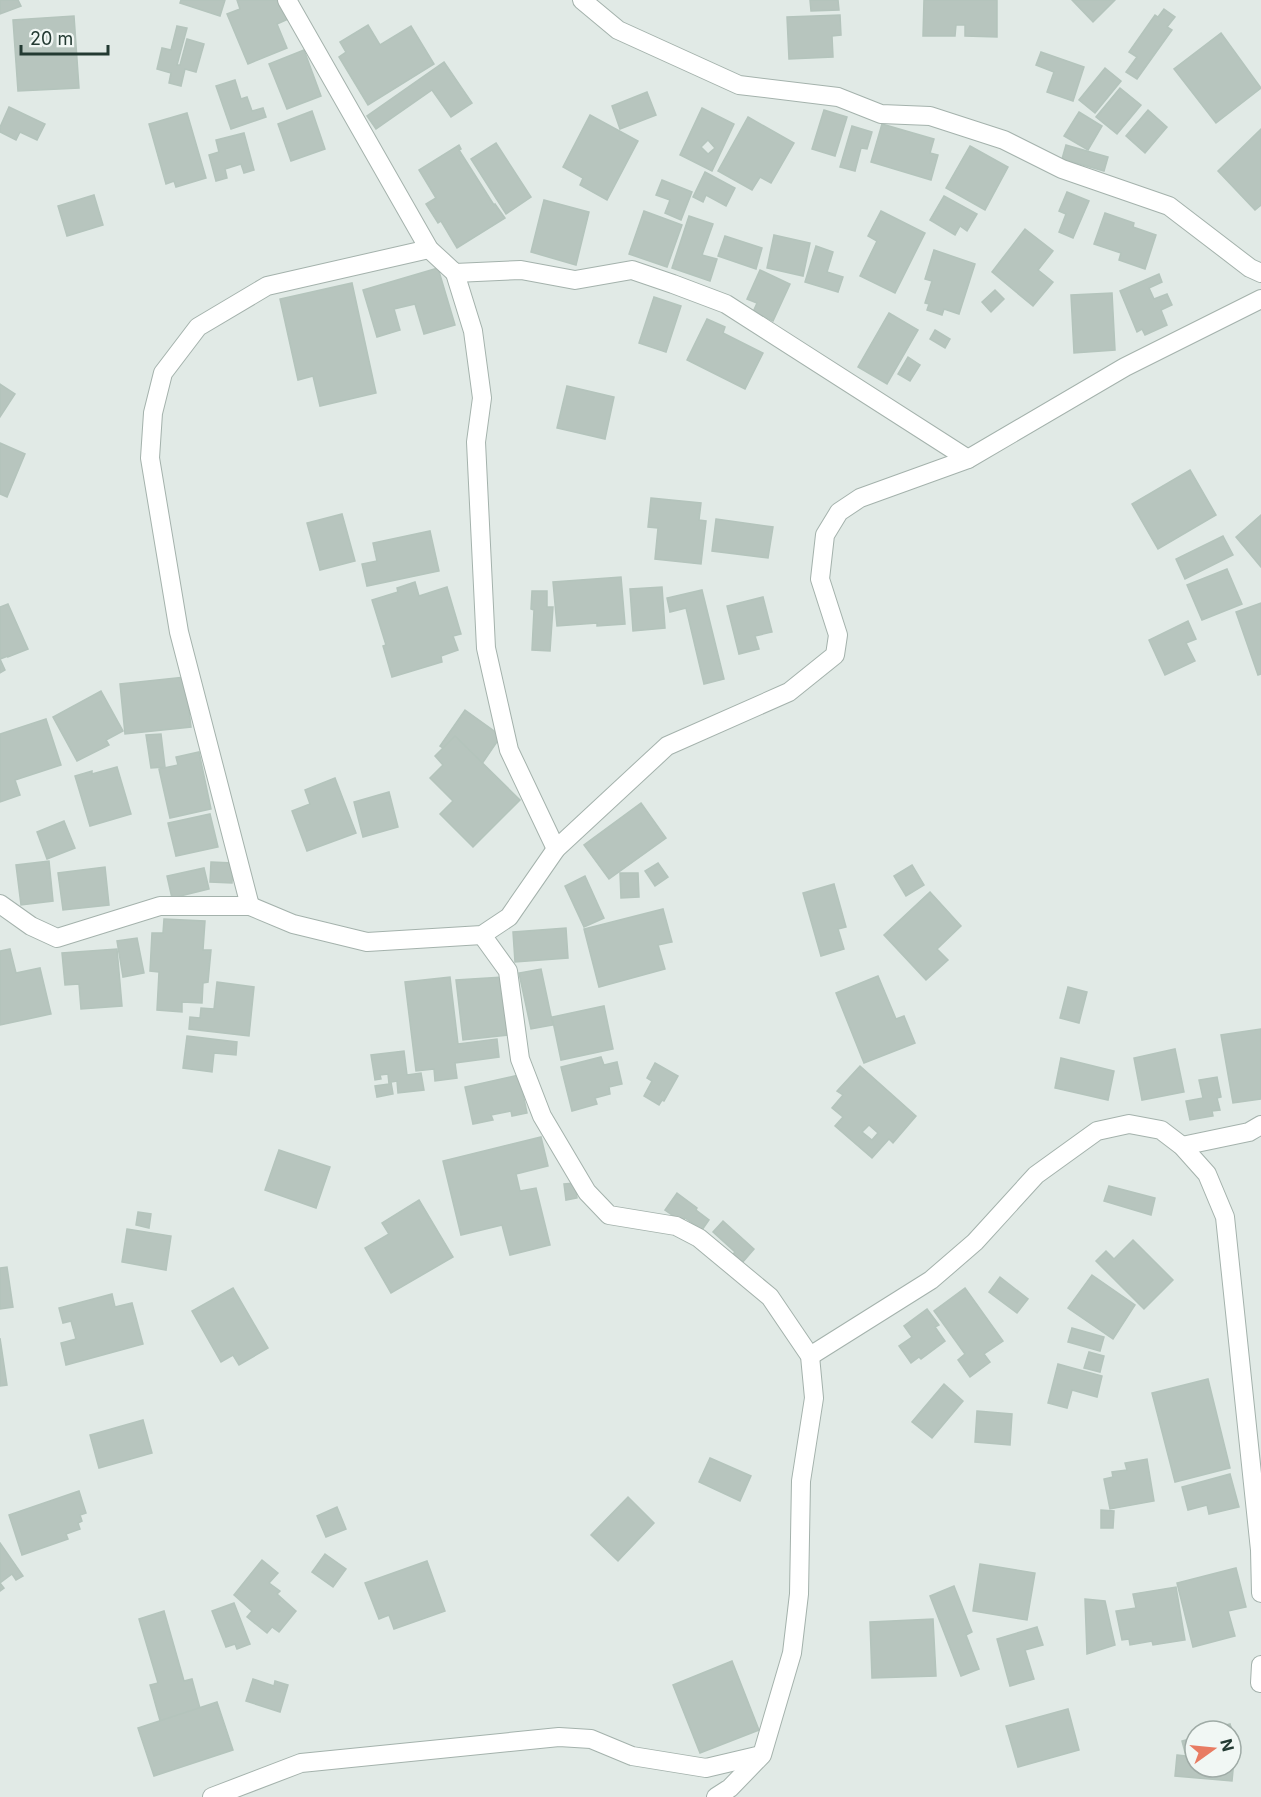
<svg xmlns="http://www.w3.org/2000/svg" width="1261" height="1797" font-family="Inter,sans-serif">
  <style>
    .building { fill: #b7c5be; stroke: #b4c4bc; stroke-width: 1.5; fill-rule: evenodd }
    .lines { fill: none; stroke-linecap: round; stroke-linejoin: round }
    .minor-casing { stroke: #a4b2ac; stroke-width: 20 }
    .minor { stroke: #fff; stroke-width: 18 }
  </style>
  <rect width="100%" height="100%" fill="#e1eae6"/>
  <g class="building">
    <path d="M0 0H18L21 6 0 14Z"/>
    <path d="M181 0H225L220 16 180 3Z"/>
    <path d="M237 0H280L288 19 277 24 287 48 248 64 227 14 240 9Z"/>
    <path d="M810 0H838L839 10 811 11Z"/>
    <path d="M924 0H997V37L965 36V25H956L955 36H923Z"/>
    <path d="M1072 0H1115L1093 22Z"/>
    <path d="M1164 9 1175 17 1167 27 1172 30 1137 79 1126 72 1137 57 1129 52 1155 15 1158 17Z"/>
    <path d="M840 15 841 35 832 36 833 57 789 59 787 17Z"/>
    <path d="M74 16 79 88 18 91 13 20Z"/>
    <path d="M368 25 380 45 411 26 434 64 368 105 339 57 346 52 340 42Z"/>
    <path d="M177 26 187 28 177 65H180L187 39 204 44 196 72 185 69 181 86 169 83 171 73 157 69 162 48 171 50Z"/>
    <path d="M1221 33 1261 88 1216 123 1174 69Z"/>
    <path d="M304 50 321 96 287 109 269 64Z"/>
    <path d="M1041 52 1084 67 1073 101 1047 92 1054 72 1036 65Z"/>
    <path d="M444 62 472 103 451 117 432 90 376 129 367 116Z"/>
    <path d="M1105 68 1121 81 1095 113 1079 100Z"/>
    <path d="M235 80 241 99 247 97 252 111 263 108 266 117 231 129 216 86Z"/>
    <path d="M1120 88 1141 105 1117 134 1096 117Z"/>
    <path d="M647 92 656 115 620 129 612 106Z"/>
    <path d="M9 107 45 124 37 140 20 132 16 140 0 132V127Z"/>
    <path d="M702 108 734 124 712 171 680 155ZM708 140 715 148 708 154 701 147Z"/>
    <path d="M824 110 847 117 835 156 812 149Z"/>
    <path d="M1148 110 1167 127 1145 153 1126 136Z"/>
    <path d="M312 111 325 149 291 161 278 124Z"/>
    <path d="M1079 112 1102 126 1088 150 1064 136Z"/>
    <path d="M187 113 206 178 176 187 174 181 166 184 149 124Z"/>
    <path d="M590 115 638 141 607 200 580 185 583 178 563 167Z"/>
    <path d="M748 117 794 143 771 183 760 177 752 190 718 171Z"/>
    <path d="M882 124 934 139 930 153 938 155 931 180 871 162Z"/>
    <path d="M852 126 872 132 867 149 861 148 855 171 840 167Z"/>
    <path d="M1261 129V205L1255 210 1218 171Z"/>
    <path d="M244 133 254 170 244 173 241 164 225 169 227 178 216 181 209 155 219 152 216 140Z"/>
    <path d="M496 143 531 197 506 214 471 159Z"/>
    <path d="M459 145 461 149 459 150 494 205 495 204 505 218 457 248 441 221 438 223 426 204 436 198 419 170Z"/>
    <path d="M1066 145 1108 157 1104 171 1062 159Z"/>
    <path d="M970 146 1008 167 985 210 946 188Z"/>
    <path d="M705 172 735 188 726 206 706 195 703 202 693 197Z"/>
    <path d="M662 180 692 192 681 220 665 213 670 200 656 195Z"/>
    <path d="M1067 192 1089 201 1073 238 1059 232 1066 214 1059 211Z"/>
    <path d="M94 195 103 225 67 236 58 206Z"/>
    <path d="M944 196 977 214 967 231 960 226 955 235 930 220Z"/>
    <path d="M544 200 589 212 576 265 531 252Z"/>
    <path d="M644 211 682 225 667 267 629 254Z"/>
    <path d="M881 211 925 233 895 293 860 276 877 241 868 236Z"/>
    <path d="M1105 213 1134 223 1133 227 1156 235 1145 269 1119 260 1121 253 1094 244Z"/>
    <path d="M689 216 713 224 702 255 717 259 710 281 672 268Z"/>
    <path d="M1025 229 1053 251 1038 270 1053 282 1033 306 992 272Z"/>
    <path d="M774 235 810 243 803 276 767 268Z"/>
    <path d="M725 236 762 248 756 269 718 256Z"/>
    <path d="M816 246 833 252 827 272 843 277 838 292 805 282Z"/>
    <path d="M934 250 975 264 959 314 944 309 942 315 927 310 929 304 925 303 932 281 925 279Z"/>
    <path d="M438 268 455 325 424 334 415 304 394 309 400 330 377 337 363 290Z"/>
    <path d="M760 270 790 284 773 321 753 312 757 303 747 299Z"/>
    <path d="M1159 274 1162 282 1149 288 1154 299 1167 294 1172 305 1161 310 1167 325 1145 335 1142 329 1137 332 1120 291Z"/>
    <path d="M352 283 376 393 320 406 313 376 298 380 280 299Z"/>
    <path d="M995 290 1004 299 991 312 982 302Z"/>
    <path d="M1112 293 1115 350 1074 353 1071 295Z"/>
    <path d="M654 297 681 306 666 352 639 343Z"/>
    <path d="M889 313 918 330 887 384 858 367Z"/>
    <path d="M707 319 725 327 723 333 763 353 745 389 687 360Z"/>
    <path d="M935 330 950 339 945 348 930 339Z"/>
    <path d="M908 357 920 365 910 381 898 374Z"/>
    <path d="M0 384 15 394 0 417Z"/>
    <path d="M567 386 614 397 605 439 557 428Z"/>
    <path d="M0 443 25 454 7 497 0 494Z"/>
    <path d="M1190 470 1216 515 1158 549 1132 504Z"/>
    <path d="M651 498 701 503 699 520 706 521 701 564 655 559 658 528 648 527Z"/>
    <path d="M342 514 355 561 320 570 307 523Z"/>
    <path d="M1261 515V567L1236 537Z"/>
    <path d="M716 519 773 527 768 558 712 551Z"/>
    <path d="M430 531 439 571 367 586 362 564 377 561 373 543Z"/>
    <path d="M1223 536 1233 555 1185 579 1176 559Z"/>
    <path d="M1227 569 1242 604 1202 620 1187 585Z"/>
    <path d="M621 577 625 624 597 626V623L557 626 553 582Z"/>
    <path d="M415 582 419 596 447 587 461 634 453 636 458 650 441 656 442 662 392 677 383 646 386 645 372 600 398 592 397 588Z"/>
    <path d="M662 587 665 628 633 631 630 589Z"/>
    <path d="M702 590 724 679 704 684 686 608 670 612 667 598Z"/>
    <path d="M532 591H547V607H553L550 651 532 650 534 610 531 609Z"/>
    <path d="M763 597 772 632 755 636 759 649 739 654 727 606Z"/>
    <path d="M1261 603V674L1258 675 1236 612Z"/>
    <path d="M8 604 28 649 8 657V656L0 659 5 670 0 673V607Z"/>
    <path d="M1188 621 1196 639 1186 643 1195 661 1165 675 1149 640Z"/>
    <path d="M185 677 191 727 125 734 120 684Z"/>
    <path d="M101 691 123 731 106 740 109 745 77 761 53 717Z"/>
    <path d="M465 710 501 736 477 771 440 746Z"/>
    <path d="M46 719 61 765 15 780 20 795 0 802V734Z"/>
    <path d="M161 734 165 767 151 768 146 735Z"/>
    <path d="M455 736 520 800 473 847 440 814 453 801 430 778 443 765 435 756Z"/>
    <path d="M199 752 211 809 170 818 159 769 178 765 176 757Z"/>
    <path d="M117 767 131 814 90 826 75 776 92 771V774Z"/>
    <path d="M335 778 356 833 307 851 292 811 310 804 305 790Z"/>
    <path d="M389 792 398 827 363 837 354 802Z"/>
    <path d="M641 803 666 838 609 879 584 845Z"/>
    <path d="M210 814 218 847 176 856 168 823Z"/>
    <path d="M64 821 75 848 47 859 37 832Z"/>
    <path d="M49 861 53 901 21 905 16 865Z"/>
    <path d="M211 862 233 863 232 883 210 882Z"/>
    <path d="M658 863 668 877 655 886 645 871Z"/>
    <path d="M912 865 924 885 906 896 894 876Z"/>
    <path d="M105 867 109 905 63 910 58 873Z"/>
    <path d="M204 868 209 889 172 898 167 876Z"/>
    <path d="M620 873H638L639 897 621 898Z"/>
    <path d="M585 876 604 918 584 927 565 886Z"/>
    <path d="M834 884 846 927 838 929 844 949 821 956 803 893Z"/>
    <path d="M930 892 961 926 937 949 948 960 926 980 884 935Z"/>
    <path d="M663 909 672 942 658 945 665 969 599 987 584 929Z"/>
    <path d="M164 919 205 921 203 950H211L208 982 203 983 202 1003 182 1002V1012L157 1010 159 972 150 971 152 933H163Z"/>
    <path d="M566 928 568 958 515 962 513 932Z"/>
    <path d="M137 938 144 973 123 977 117 941Z"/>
    <path d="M10 949 16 973 40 968 51 1014 0 1025V951Z"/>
    <path d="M117 949 122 1006 81 1009 79 984 65 985 62 953Z"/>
    <path d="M541 969 553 1025 531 1029 519 973Z"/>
    <path d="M878 976 896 1019 904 1016 915 1043 864 1063 836 993Z"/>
    <path d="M450 977 458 1044 497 1039 499 1057 455 1063 457 1078 435 1081 434 1069 416 1071 405 982Z"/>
    <path d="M503 977 508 1035 463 1040 456 980Z"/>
    <path d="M217 982 254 987 249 1036 189 1029 190 1017 200 1018 201 1008 214 1009Z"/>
    <path d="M1068 987 1087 992 1079 1023 1060 1018Z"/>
    <path d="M604 1006 613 1049 561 1060 552 1017Z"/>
    <path d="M1261 1029V1099L1233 1103 1221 1035Z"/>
    <path d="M187 1036 237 1042 236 1055 214 1053 212 1072 183 1068Z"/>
    <path d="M1175 1049 1184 1092 1142 1100 1134 1058Z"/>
    <path d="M404 1051 407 1075 421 1073 424 1090 398 1093 397 1081 391 1082 393 1094 377 1097 375 1086 389 1084 388 1074 380 1075 381 1079 375 1080 371 1055Z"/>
    <path d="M601 1057 604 1065 617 1062 622 1084 609 1087 610 1094 595 1098 597 1104 572 1111 561 1067Z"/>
    <path d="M1061 1058 1114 1071 1108 1100 1055 1088Z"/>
    <path d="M655 1063 678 1076 664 1101 662 1100 659 1105 644 1096 652 1081 647 1078Z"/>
    <path d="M860 1066 916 1116 893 1143 889 1139 872 1158 835 1126 843 1117 832 1108 843 1095 837 1091ZM869 1125 878 1133 872 1140 862 1132Z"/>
    <path d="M519 1075 527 1113 512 1116 511 1111 491 1115 493 1120 473 1124 465 1087Z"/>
    <path d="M1217 1077 1221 1097 1217 1098 1220 1110 1212 1111 1213 1116 1190 1120 1186 1101 1203 1098 1199 1080Z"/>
    <path d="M541 1137 548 1166 516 1174 520 1191 536 1188 550 1245 510 1255 502 1225 461 1235 443 1161Z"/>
    <path d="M279 1150 330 1167 316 1208 265 1190Z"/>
    <path d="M575 1183 577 1198 566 1200 564 1184Z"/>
    <path d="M1109 1186 1155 1198 1151 1215 1104 1201Z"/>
    <path d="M677 1193 697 1208 696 1210 709 1220 702 1230 685 1218 682 1222 665 1210Z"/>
    <path d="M419 1200 453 1257 391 1293 365 1248 389 1234 382 1223Z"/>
    <path d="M138 1212 151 1214 149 1228 136 1225Z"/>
    <path d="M723 1221 754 1249 742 1263 732 1255 735 1252 713 1232Z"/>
    <path d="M127 1229 171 1236 166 1270 122 1262Z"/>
    <path d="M1133 1240 1173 1280 1144 1309 1096 1261 1106 1251 1114 1259Z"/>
    <path d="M7 1267 13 1307 0 1309V1268Z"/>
    <path d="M1092 1275 1135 1305 1113 1339 1068 1308Z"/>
    <path d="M1000 1277 1028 1299 1017 1313 989 1292Z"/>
    <path d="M233 1288 268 1348 239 1365 233 1355 221 1362 192 1311Z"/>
    <path d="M965 1288 1003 1341 984 1354 990 1362 970 1377 958 1360 965 1354 934 1311Z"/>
    <path d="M112 1294 115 1307 132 1303 143 1344 66 1365 61 1343 76 1339 71 1321 63 1323 59 1308Z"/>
    <path d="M927 1309 939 1325 935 1327 945 1341 921 1359 919 1357 911 1363 899 1346 912 1337 904 1326Z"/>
    <path d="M1072 1328 1104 1337 1100 1351 1068 1342Z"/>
    <path d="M0 1338 7 1385 0 1386Z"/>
    <path d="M1089 1352 1104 1356 1100 1372 1084 1368Z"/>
    <path d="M1058 1364 1102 1376 1097 1397 1072 1390 1067 1408 1048 1403Z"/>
    <path d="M1208 1379 1230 1468 1175 1482 1152 1393Z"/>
    <path d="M944 1384 963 1401 932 1438 912 1422Z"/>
    <path d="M977 1411 1012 1414 1010 1445 975 1442Z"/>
    <path d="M143 1420 152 1453 99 1468 90 1435Z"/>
    <path d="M710 1458 751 1476 740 1501 699 1482Z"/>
    <path d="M1147 1459 1154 1501 1110 1509 1104 1479 1113 1477 1112 1472 1127 1470 1125 1463Z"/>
    <path d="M1230 1474 1239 1507 1209 1514 1207 1505 1188 1510 1182 1487Z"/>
    <path d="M79 1491 86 1513 80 1515 82 1521 78 1523 80 1529 66 1534 68 1539 22 1555 9 1515Z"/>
    <path d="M628 1497 654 1523 618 1561 591 1535Z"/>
    <path d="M337 1507 346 1529 326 1537 317 1516Z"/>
    <path d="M1101 1510 1114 1511 1113 1528H1101Z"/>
    <path d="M0 1543 23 1576 16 1580 12 1574 0 1583 4 1588 0 1591Z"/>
    <path d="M325 1554 346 1569 333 1587 312 1572Z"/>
    <path d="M262 1560 278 1573 269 1583 280 1591 277 1594 296 1611 279 1632 272 1627 267 1633 247 1617 252 1611 234 1595Z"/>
    <path d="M427 1561 445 1611 394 1629 389 1615 379 1619 365 1583Z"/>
    <path d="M980 1564 1035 1573 1027 1620 973 1611Z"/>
    <path d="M1236 1568 1246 1607 1228 1611 1235 1636 1193 1647 1177 1583Z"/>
    <path d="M954 1586 972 1632 966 1635 979 1669 961 1676 930 1596Z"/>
    <path d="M1176 1587 1185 1640 1153 1645 1152 1641 1130 1645 1129 1639 1122 1640 1116 1611 1136 1608 1133 1594Z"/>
    <path d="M1085 1599 1105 1601 1115 1645 1087 1654Z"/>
    <path d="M234 1603 250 1644 237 1649 235 1644 226 1647 212 1611Z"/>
    <path d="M164 1611 184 1681 192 1679 201 1712 161 1724 150 1685 158 1683 139 1619Z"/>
    <path d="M933 1619 936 1676 872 1678 870 1622Z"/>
    <path d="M1037 1627 1043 1645 1025 1650 1034 1679 1010 1686 997 1639Z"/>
    <path d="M732 1661 759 1730 700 1753 673 1685Z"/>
    <path d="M253 1679 274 1686 275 1681 288 1685 280 1712 246 1701Z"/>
    <path d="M217 1702 233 1750 154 1776 138 1728Z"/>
    <path d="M1068 1709 1079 1750 1018 1767 1006 1726Z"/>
    <path d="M1230 1724 1236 1743 1231 1744V1731H1204Z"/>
    <path d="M1195 1733V1753L1186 1756 1182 1741 1193 1738 1192 1734Z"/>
    <path d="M1177 1755 1195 1757V1767H1231V1760H1234L1232 1781 1175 1776Z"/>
  </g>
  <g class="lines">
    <g class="minor-casing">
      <g id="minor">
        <path d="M287 0 429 249 455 273 521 270 575 280 632 270 673 284 726 304 968 459"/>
        <path d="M582 0 618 30 739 85 838 97 881 114 930 116 1004 140 1062 169 1169 206 1250 268 1261 273"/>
        <path d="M455 273 473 331 482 398 476 442 486 648 509 750 556 849"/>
        <path d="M0 904 31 926 57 938 160 906H250L293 924 367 942 482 935 509 917 556 849 667 746 789 692 835 655 838 635 820 579 825 535 839 512 860 498 968 459 1125 367 1261 299"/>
        <path d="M250 906 179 632 150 458 153 413 163 373 198 327 267 286 429 249"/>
        <path d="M482 935 508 971 520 1059 542 1116 587 1192 609 1215 676 1226 699 1238 770 1297 810 1356 814 1398 801 1481 799 1594 792 1653 762 1755 730 1788 716 1797"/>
        <path d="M1182 1146 1249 1132 1261 1125"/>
        <path d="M810 1356 931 1280 975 1242 1036 1175 1097 1131 1129 1124 1161 1130 1182 1146 1207 1174 1225 1217 1260 1550 1261 1593"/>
        <path d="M1260 1683 1261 1665"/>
        <path d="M212 1797 301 1763 559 1737 591 1739 632 1756 706 1768 761 1755"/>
      </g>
    </g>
    <use href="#minor" class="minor"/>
  </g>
  <g transform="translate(1213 1749) rotate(75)"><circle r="28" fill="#f1f7f4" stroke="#9faba6" stroke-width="1.5"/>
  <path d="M0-4.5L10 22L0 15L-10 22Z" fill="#e87b62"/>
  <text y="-9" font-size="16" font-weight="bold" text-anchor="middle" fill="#233a32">N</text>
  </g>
  <path d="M21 45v9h87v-9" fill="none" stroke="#233a32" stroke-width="3"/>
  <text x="30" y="45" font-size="18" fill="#233a32" stroke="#f1f7f4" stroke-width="4.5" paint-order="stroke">20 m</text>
</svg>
